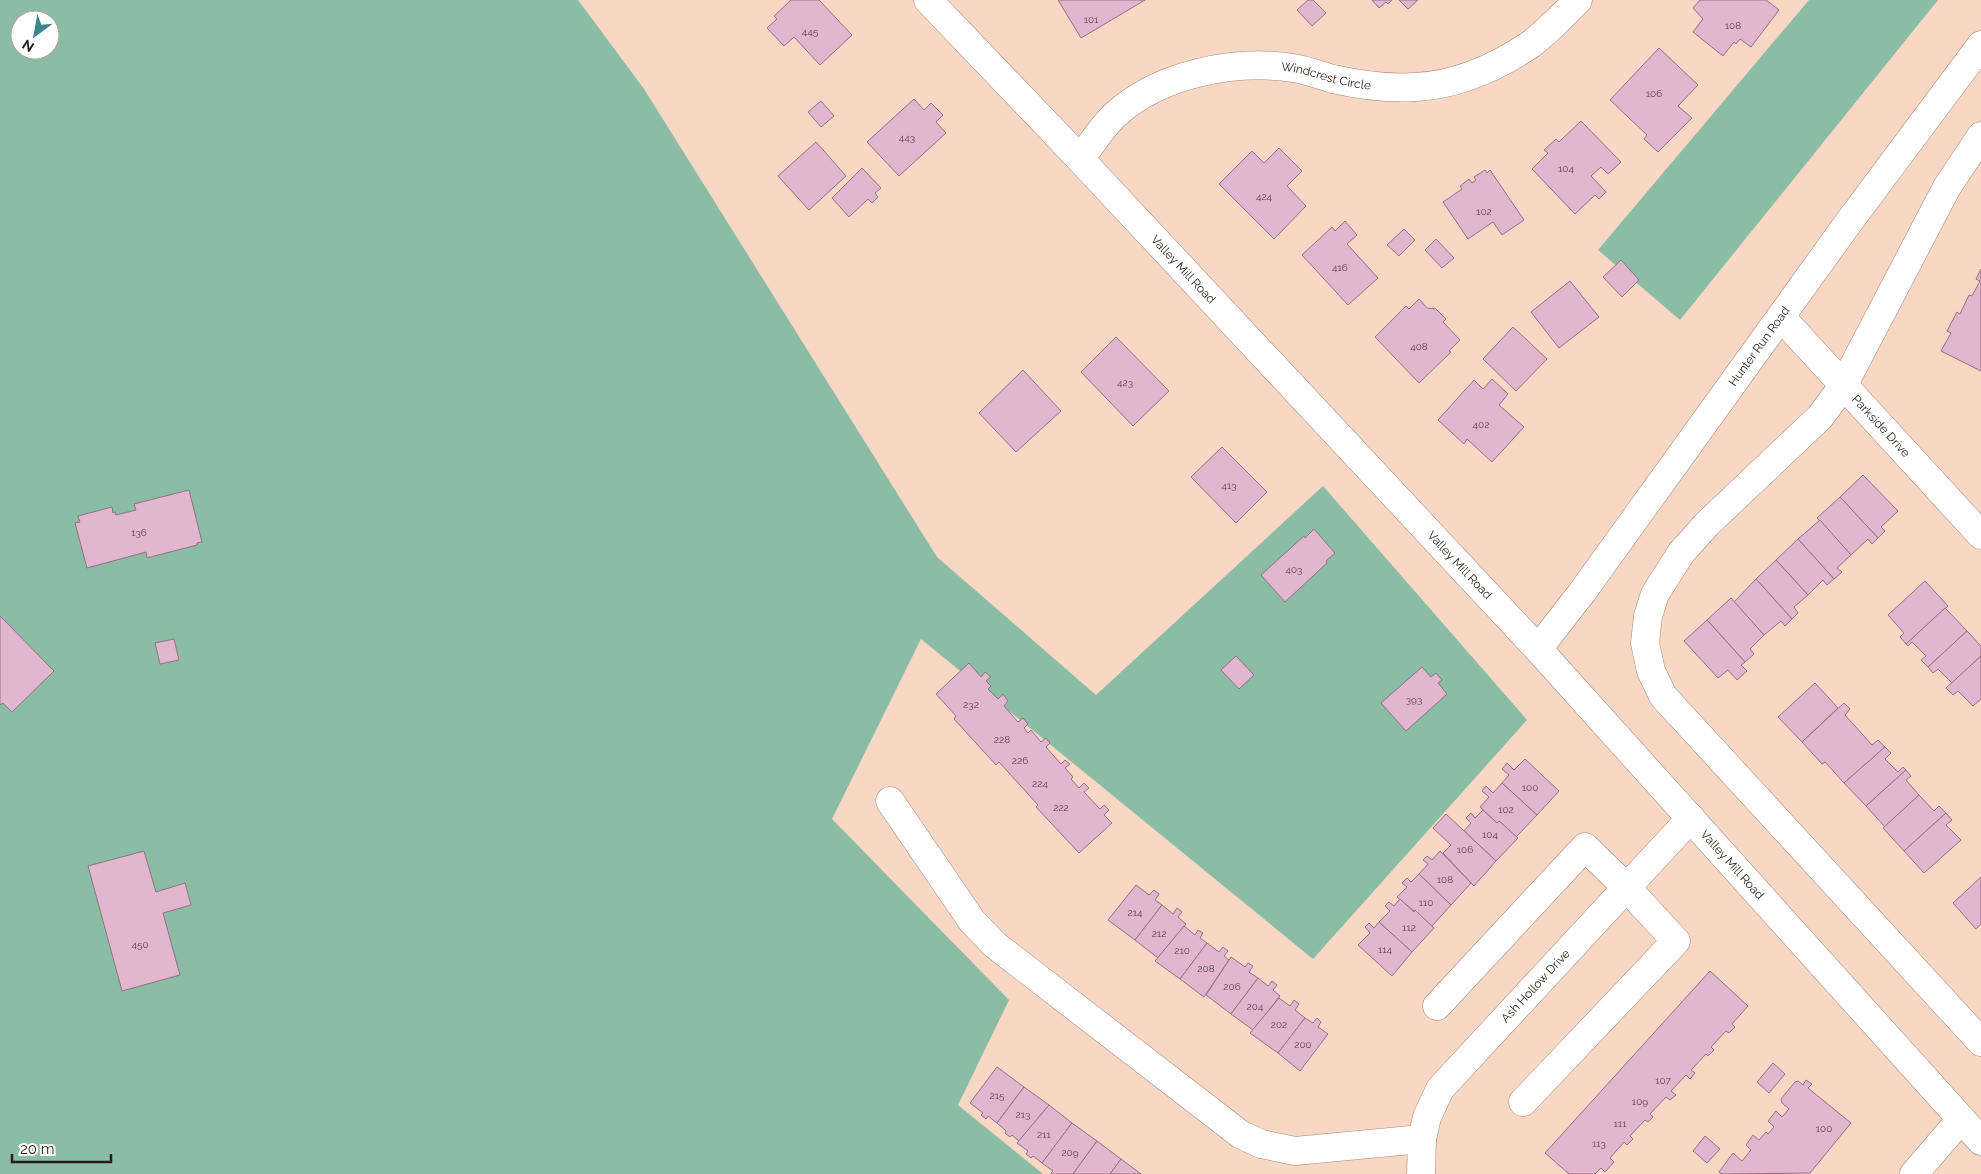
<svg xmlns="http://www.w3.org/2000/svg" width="1981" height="1174" font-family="Raleway,sans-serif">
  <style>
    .forest { fill: #8bbca4; fill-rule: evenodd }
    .building { fill: #e3b6d0; stroke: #8f7283 }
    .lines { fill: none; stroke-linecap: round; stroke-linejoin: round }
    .minor-casing { stroke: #a48676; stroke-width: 29 }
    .minor { stroke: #fff; stroke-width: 28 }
    .labels { text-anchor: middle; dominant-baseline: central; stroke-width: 4.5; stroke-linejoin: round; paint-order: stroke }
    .number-label { font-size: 10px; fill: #574244 }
    .street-label { font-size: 12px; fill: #281c16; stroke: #fff }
  </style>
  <rect width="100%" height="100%" fill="#f8d7c5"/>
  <g class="forest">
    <path d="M0 0H578L644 89 937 557 1096 695 1323 486 1527 720 1313 959 921 639 832 819 1009 1000 958 1105 1043 1174H0ZM20 20H50V50H20Z"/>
    <path d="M1809 0H1938L1680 320 1598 250Z"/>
  </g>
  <g class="building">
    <path d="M791 0H819L852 35 820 65 794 37 784 46 767 28 777 19 774 16Z"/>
    <path d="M1058 0H1145L1081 38Z"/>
    <path d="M1308 0H1313L1326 13 1312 26 1297 10Z"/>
    <path d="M1372 0H1392L1388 4 1386 2 1379 8Z"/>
    <path d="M1399 0H1418L1408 9Z"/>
    <path d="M1700 0H1766L1779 10 1751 47 1740 39 1736 44 1734 42 1723 56 1693 32 1703 19 1693 8Z"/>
    <path d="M1659 48 1698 85 1678 106 1692 118 1658 152 1644 139 1647 135 1610 100Z"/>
    <path d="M914 99 924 110 931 103 943 115 936 122 946 133 899 176 867 142Z"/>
    <path d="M821 101 834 116 821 127 808 112Z"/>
    <path d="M1581 121 1621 162 1608 174 1601 167 1591 176 1606 192 1599 199 1595 195 1575 214 1532 169 1548 153 1544 150 1556 139 1559 142Z"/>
    <path d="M816 142 846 176 809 210 778 176Z"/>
    <path d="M1279 148 1302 171 1287 186 1306 206 1274 239 1219 184 1252 151 1264 163Z"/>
    <path d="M862 168 881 188 875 193 878 197 872 203 868 199 849 217 832 198Z"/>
    <path d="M1485 170 1487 173 1490 170 1524 220 1502 235 1493 222 1468 239 1443 202 1462 189 1460 186 1469 179 1472 183 1476 180 1474 177Z"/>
    <path d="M1345 221 1357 235 1347 244 1378 278 1348 305 1302 255 1332 227 1335 231Z"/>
    <path d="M1404 229 1415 240 1399 256 1387 245Z"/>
    <path d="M1436 239 1454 258 1442 268 1425 250Z"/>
    <path d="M1621 260 1639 280 1622 297 1603 277Z"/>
    <path d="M1981 269V371L1941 351 1951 333 1947 331 1957 312 1960 314 1969 295 1972 296 1980 281 1976 279Z"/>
    <path d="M1570 281 1599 317 1559 348 1531 312Z"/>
    <path d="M1419 299 1427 308 1436 309 1446 319 1443 322 1460 340 1449 351 1451 352 1419 383 1375 337 1406 306 1409 309Z"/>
    <path d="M1513 327 1547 359 1516 391 1483 359Z"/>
    <path d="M1116 337 1169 391 1133 426 1081 372Z"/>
    <path d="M1023 370 1061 411 1016 452 979 413Z"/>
    <path d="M1492 379 1508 394 1499 405 1524 427 1492 462 1467 439 1464 444 1438 420 1474 380 1483 389Z"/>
    <path d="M1222 447 1267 492 1236 523 1191 477Z"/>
    <path d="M1863 475 1898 511 1881 527 1885 531 1878 538 1840 497Z"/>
    <path d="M189 490 202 542 197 543V545L147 558 146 552 87 568 75 523 80 522 78 516 112 507 113 513 115 512 116 515 136 510 134 504Z"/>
    <path d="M1840 497 1878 538 1872 544 1868 539 1851 555 1817 518Z"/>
    <path d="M1820 520 1851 555 1837 568 1842 572 1834 579 1798 539Z"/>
    <path d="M1314 529 1335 553 1326 561 1327 563 1285 602 1261 575 1304 536 1305 538Z"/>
    <path d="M1798 539 1834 579 1827 585 1823 580 1808 595 1776 560Z"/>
    <path d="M1776 560 1808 595 1794 607 1798 613 1792 619 1756 579Z"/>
    <path d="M1756 579 1792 619 1785 626 1781 621 1764 635 1734 602Z"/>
    <path d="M1925 581 1948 606 1906 644 1900 637 1904 633 1888 615Z"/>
    <path d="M1731 598 1764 635 1750 649 1754 654 1745 662 1707 620Z"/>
    <path d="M1945 608 1967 631 1928 667 1921 660 1926 656 1912 642 1908 646 1906 644Z"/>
    <path d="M0 616 54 671 12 712 3 703 0 705Z"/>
    <path d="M1707 620 1745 662 1741 665 1747 671 1737 680 1728 670 1718 678 1684 641Z"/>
    <path d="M1967 631 1981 646V656L1952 683 1938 669 1933 673 1928 667Z"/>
    <path d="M174 639 179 660 160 664 155 643Z"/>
    <path d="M1236 656 1254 675 1239 689 1221 670Z"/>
    <path d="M1981 656V699L1973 706 1958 691 1953 695 1946 688Z"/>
    <path d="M969 663 981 677 985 672 991 677 986 681 991 686 988 689 998 699 1003 694 1008 701 1004 706 1018 722 1023 718 1028 724 1024 728 1028 733 1031 730 1041 742 1046 738 1050 743 1046 747 1061 764 1065 760 1070 764 1065 768 1073 777 1071 779 1079 788 1084 783 1089 788 1084 792 1100 809 1104 805 1109 810 1104 815 1112 823 1079 853 1036 807 1038 805 999 762 996 765 954 719 956 716 936 694Z"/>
    <path d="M1422 667 1431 677 1436 673 1442 680 1438 683 1447 694 1406 731 1381 703Z"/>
    <path d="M1815 683 1838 708 1802 742 1778 717Z"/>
    <path d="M1844 703 1850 709 1845 715 1872 745 1878 740 1885 747 1844 783 1825 762 1822 764 1802 742Z"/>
    <path d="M1885 747 1891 753 1885 759 1898 772 1903 767 1906 770 1866 806 1844 783Z"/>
    <path d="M1525 759 1559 791 1537 815 1502 783 1509 775 1502 769 1507 763 1514 770Z"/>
    <path d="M1906 770 1911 776 1906 780 1919 795 1885 827 1866 806Z"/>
    <path d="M1502 783 1537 815 1516 837 1499 821 1497 823 1480 807 1489 797 1482 791 1486 786 1493 793Z"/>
    <path d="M1919 795 1934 811 1939 806 1946 813 1904 851 1883 828Z"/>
    <path d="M1483 810 1497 823 1499 821 1518 838 1496 861 1464 831 1471 823 1466 818 1471 813 1475 818Z"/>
    <path d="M1946 813 1952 820 1946 825 1961 840 1924 873 1904 851Z"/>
    <path d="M1446 814 1496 861 1474 886 1443 853 1451 845 1433 828Z"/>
    <path d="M144 851 156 892 185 883 191 905 163 913 180 975 122 991 88 866Z"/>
    <path d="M1440 851 1471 883 1451 905 1419 874 1428 864 1423 860 1427 856 1432 860Z"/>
    <path d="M1419 874 1451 905 1432 926 1397 897 1407 887 1402 883 1407 878 1411 882Z"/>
    <path d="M1981 877V924L1976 929 1953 903Z"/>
    <path d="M1136 885 1149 895 1154 890 1159 894 1155 900 1162 905 1135 940 1108 920Z"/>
    <path d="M1400 899 1414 912 1415 910 1434 928 1412 952 1379 922 1390 911 1385 906 1389 902 1394 906Z"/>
    <path d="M1162 905 1173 914 1177 908 1182 912 1178 917 1186 924 1158 958 1135 940Z"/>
    <path d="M1379 922 1412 952 1392 976 1358 945 1370 933 1365 927 1369 923 1374 928Z"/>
    <path d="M1184 926 1195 935 1198 930 1203 933 1200 938 1207 943 1180 979 1155 961Z"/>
    <path d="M1207 943 1219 952 1223 947 1228 951 1224 956 1229 960 1204 997 1180 979Z"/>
    <path d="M1231 957 1245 967 1248 963 1253 966 1249 972 1258 978 1231 1014 1206 995Z"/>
    <path d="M1710 971 1748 1006 1732 1024 1735 1027 1729 1033 1726 1031 1711 1047 1714 1050 1708 1056 1706 1054 1691 1070 1695 1073 1690 1079 1686 1075 1671 1091 1676 1095 1670 1100 1666 1097 1650 1114 1653 1117 1648 1122 1645 1120 1630 1136 1633 1139 1627 1145 1624 1142 1610 1158 1614 1162 1605 1172 1601 1168 1595 1174H1569L1545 1153Z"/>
    <path d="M1258 978 1268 986 1272 981 1277 985 1273 990 1280 996 1253 1030 1231 1014Z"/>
    <path d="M1279 998 1290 1006 1294 1000 1299 1004 1295 1010 1305 1018 1278 1053 1250 1033Z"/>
    <path d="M1305 1018 1313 1023 1317 1018 1321 1022 1318 1027 1328 1034 1300 1071 1278 1053Z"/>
    <path d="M1773 1063 1785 1074 1769 1093 1757 1082Z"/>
    <path d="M997 1067 1024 1087 997 1123 988 1116 986 1119 981 1115 983 1113 970 1103Z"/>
    <path d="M1806 1080 1812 1084 1808 1088 1851 1123 1810 1173 1722 1174 1719 1172 1733 1153 1742 1161 1751 1150 1746 1145 1753 1135 1759 1140 1766 1132 1768 1134 1774 1127 1768 1121 1776 1111 1782 1117 1789 1109 1782 1103 1781 1099 1795 1082 1798 1081 1803 1085Z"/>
    <path d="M1024 1087 1049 1105 1019 1141 1012 1135 1010 1137 1005 1133 1006 1131 997 1123Z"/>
    <path d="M1049 1105 1072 1123 1042 1163 1033 1156 1031 1158 1026 1154 1028 1151 1017 1143Z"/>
    <path d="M1072 1123 1097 1141 1073 1174H1053L1051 1173 1053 1171 1042 1163Z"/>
    <path d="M1705 1136 1720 1149 1707 1163 1693 1151Z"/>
    <path d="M1097 1141 1121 1159 1110 1174H1073Z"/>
    <path d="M1121 1159 1141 1174H1110Z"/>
  </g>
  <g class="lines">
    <g class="minor-casing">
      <g id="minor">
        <path id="s1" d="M928 0 1080 159 1538 649 1981 1141"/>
        <path d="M1981 136 1947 187 1843 386 1820 417 1707 524 1681 553 1655 594 1648 616 1645 643 1651 671 1663 696 1981 1042"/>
        <path id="s2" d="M1080 159C1091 145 1102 127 1115 115 1159 74 1235 59 1293 68 1306 70 1320 75 1333 79 1360 85 1387 89 1415 87 1456 85 1497 67 1531 44 1547 32 1563 15 1578 0"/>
        <path id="s3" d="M1781 317 1981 535"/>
        <path id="s4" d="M1538 649 1583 591 1846 226 1981 45"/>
        <path d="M890 801 972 921 995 945 1240 1134 1261 1144 1295 1151 1422 1139"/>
        <path d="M1437 1006 1585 847 1626 887 1676 941 1523 1102"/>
        <path id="s5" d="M1421 1174 1422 1139 1427 1117 1440 1089 1691 818"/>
        <path d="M1914 1174 1961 1119"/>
      </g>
    </g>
    <use href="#minor" class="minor"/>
  </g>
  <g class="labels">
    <g class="number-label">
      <text x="1091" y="19">101</text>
      <text x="1733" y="25">108</text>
      <text x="810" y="31">445</text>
      <text x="1654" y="93">106</text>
      <text x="907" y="137">443</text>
      <text x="1566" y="168">104</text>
      <text x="1264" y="196">424</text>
      <text x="1484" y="211">102</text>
      <text x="1340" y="267">416</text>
      <text x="1419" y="346">408</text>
      <text x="1125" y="382">423</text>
      <text x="1481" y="424">402</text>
      <text x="1229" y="485">413</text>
      <text x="139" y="532">136</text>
      <text x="1294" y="569">403</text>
      <text x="1414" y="699">393</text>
      <text x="971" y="704">232</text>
      <text x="1002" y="739">228</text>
      <text x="1020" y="760">226</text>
      <text x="1040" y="783">224</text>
      <text x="1530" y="787">100</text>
      <text x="1061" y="807">222</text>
      <text x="1506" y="809">102</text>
      <text x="1490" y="834">104</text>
      <text x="1465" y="849">106</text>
      <text x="1445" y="879">108</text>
      <text x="1426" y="902">110</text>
      <text x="1135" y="912">214</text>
      <text x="1409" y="927">112</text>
      <text x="1159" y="933">212</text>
      <text x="140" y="944">450</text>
      <text x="1385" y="949">114</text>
      <text x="1182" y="950">210</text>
      <text x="1206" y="968">208</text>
      <text x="1232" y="986">206</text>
      <text x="1255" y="1006">204</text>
      <text x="1279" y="1024">202</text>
      <text x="1303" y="1044">200</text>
      <text x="1663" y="1080">107</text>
      <text x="997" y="1095">215</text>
      <text x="1640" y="1101">109</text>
      <text x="1023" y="1114">213</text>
      <text x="1620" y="1123">111</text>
      <text x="1824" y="1128">100</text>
      <text x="1044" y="1134">211</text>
      <text x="1599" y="1143">113</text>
      <text x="1070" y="1152">209</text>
    </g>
    <g class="street-label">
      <text stroke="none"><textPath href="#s2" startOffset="280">Windcrest Circle</textPath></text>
      <text stroke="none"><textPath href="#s1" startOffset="371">Valley Mill Road</textPath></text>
      <text stroke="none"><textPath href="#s4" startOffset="375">Hunter Run Road</textPath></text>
      <text stroke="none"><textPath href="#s3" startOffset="148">Parkside Drive</textPath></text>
      <text stroke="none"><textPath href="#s1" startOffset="776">Valley Mill Road</textPath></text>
      <text stroke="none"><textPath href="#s1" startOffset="1181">Valley Mill Road</textPath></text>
      <text stroke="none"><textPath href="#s5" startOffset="229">Ash Hollow Drive</textPath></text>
    </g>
  </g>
  <g transform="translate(35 35) rotate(212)"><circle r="24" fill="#ffffff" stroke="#a9a4a2"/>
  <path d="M0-4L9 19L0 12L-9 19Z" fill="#3e848f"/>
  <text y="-8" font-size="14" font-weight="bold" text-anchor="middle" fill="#281c16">N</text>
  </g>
  <path d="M12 1154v8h99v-8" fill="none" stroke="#281c16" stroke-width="2.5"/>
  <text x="20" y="1154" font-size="15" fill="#281c16" stroke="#ffffff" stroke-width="4" paint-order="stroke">20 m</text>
</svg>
